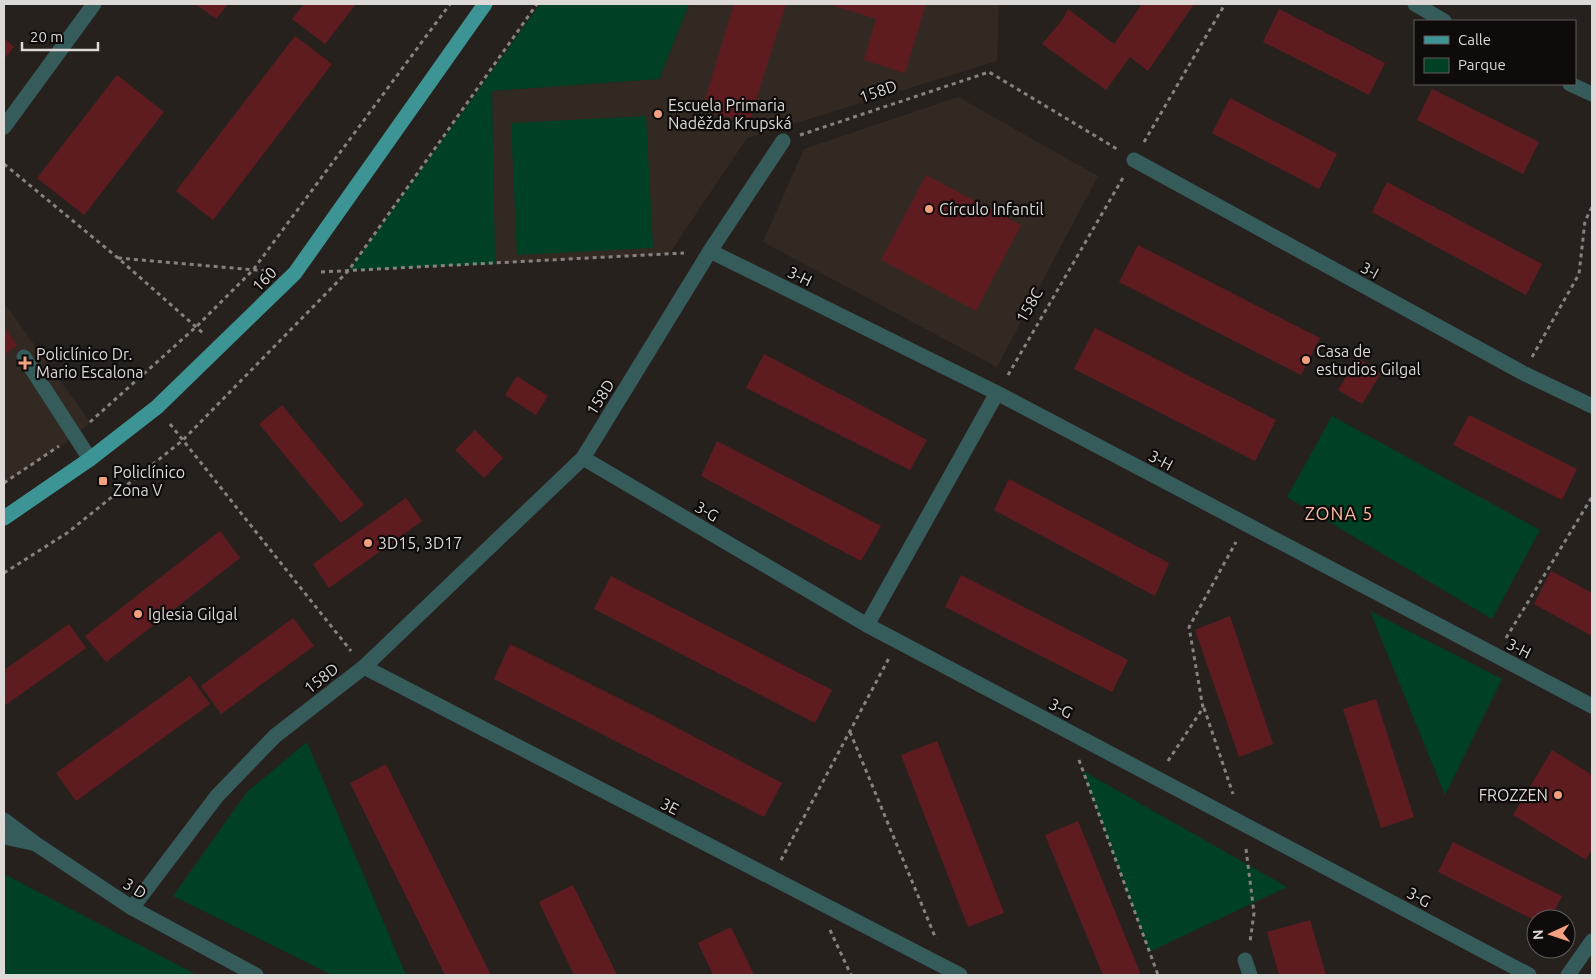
<svg xmlns="http://www.w3.org/2000/svg" width="1596" height="979" font-family="Ubuntu,sans-serif">
  <style>
    .built { fill: #332923 }
    .green { fill: #004025 }
    .building { fill: #5f1c20 }
    .lines { fill: none; stroke-linecap: round; stroke-linejoin: round }
    .path { stroke: #87827f; stroke-width: 3; stroke-dasharray: 4 4; stroke-linecap: butt }
    .minor { stroke: #355b5b; stroke-width: 15 }
    .major { stroke: #3d9494; stroke-width: 15 }
    .poi-dot { fill: #f2a07f; stroke: #0e0b0a; stroke-width: 2 }
    .labels { text-anchor: middle; dominant-baseline: central; stroke-width: 4.5; stroke-linejoin: round; paint-order: stroke }
    .street-label { font-size: 16px; fill: #ddd9d7; stroke: #0e0b0a }
    .poi-label { font-size: 16px; fill: #ddd9d7; stroke: #0e0b0a; text-anchor: start }
    .neighbourhood-label { font-size: 18px; letter-spacing: 1px; fill: #fbbda4; stroke: #0e0b0a }
  </style>
  <rect width="100%" height="100%" fill="#27211e"/>
  <g class="built">
    <path d="M689 4H999L997 61 747 138 669 254 495 264 492 91 659 79Z"/>
    <path d="M958 97 1098 176 997 367 763 242 804 149Z"/>
    <path d="M4 303 90 422 75 436 4 483Z"/>
  </g>
  <g class="green">
    <path d="M540 4H689L659 79 492 91 495 264 349 270Z"/>
    <path d="M646 116 653 248 517 255 511 123Z"/>
    <path d="M1332 416 1540 530 1492 619 1287 497Z"/>
    <path d="M1370 611 1502 679 1445 795Z"/>
    <path d="M307 742 406 975H332L173 896 247 792Z"/>
    <path d="M1083 771 1287 887 1149 952Z"/>
    <path d="M4 874 197 975H4Z"/>
  </g>
  <g class="building">
    <path d="M196 4H228L216 19Z"/>
    <path d="M304 4H356L325 44 292 19Z"/>
    <path d="M734 4H786L749 123 702 109Z"/>
    <path d="M828 4H926L905 73 864 60 876 19Z"/>
    <path d="M1142 4H1194L1148 71 1130 57 1106 90 1042 44 1063 19 1068 9 1114 44Z"/>
    <path d="M1279 9 1385 63 1369 95 1263 42Z"/>
    <path d="M295 36 332 64 213 220 176 191Z"/>
    <path d="M4 38 14 47 4 59Z"/>
    <path d="M117 75 164 112 84 215 37 178Z"/>
    <path d="M1432 89 1539 142 1523 174 1417 120Z"/>
    <path d="M1230 98 1337 154 1319 189 1212 133Z"/>
    <path d="M926 175 1021 225 976 311 881 260Z"/>
    <path d="M1387 182 1542 264 1526 295 1372 212Z"/>
    <path d="M1138 245 1320 338 1301 375 1119 282Z"/>
    <path d="M4 327 17 345 4 355Z"/>
    <path d="M1095 328 1276 420 1255 461 1074 369Z"/>
    <path d="M764 354 927 440 910 470 746 388Z"/>
    <path d="M1358 358 1381 373 1362 404 1338 390Z"/>
    <path d="M517 376 548 396 536 415 505 395Z"/>
    <path d="M282 405 364 505 341 523 259 424Z"/>
    <path d="M1469 415 1577 469 1562 500 1453 445Z"/>
    <path d="M475 430 503 458 484 478 455 450Z"/>
    <path d="M717 441 881 526 861 561 701 476Z"/>
    <path d="M1009 479 1169 563 1155 596 994 510Z"/>
    <path d="M406 498 422 521 329 588 313 564Z"/>
    <path d="M220 531 240 558 106 662 85 636Z"/>
    <path d="M1551 571 1592 593V636L1534 604Z"/>
    <path d="M961 575 1128 660 1112 692 945 607Z"/>
    <path d="M611 576 832 690 815 723 594 609Z"/>
    <path d="M1230 616 1273 744 1239 757 1195 630Z"/>
    <path d="M293 618 314 646 221 714 201 686Z"/>
    <path d="M69 624 86 648 4 706V670Z"/>
    <path d="M510 644 668 723 782 783 764 817 494 679Z"/>
    <path d="M190 676 210 704 76 801 56 773Z"/>
    <path d="M1376 699 1414 817 1381 828 1343 709Z"/>
    <path d="M937 741 1004 913 968 927 901 755Z"/>
    <path d="M1552 750 1592 775V849L1586 860 1513 815Z"/>
    <path d="M386 764 491 975H445L350 783Z"/>
    <path d="M1078 821 1141 975H1103L1045 835Z"/>
    <path d="M1453 842 1562 896 1551 919H1536V921L1438 872Z"/>
    <path d="M573 885 617 975H574L539 902Z"/>
    <path d="M1310 920 1326 975H1279L1267 932Z"/>
    <path d="M731 927 754 975H713L698 943Z"/>
  </g>
  <g class="lines">
    <g class="path">
      <path d="M800 135 989 72 1117 149"/>
      <path d="M1144 142 1225 4"/>
      <path d="M4 164 118 258 204 334"/>
      <path d="M118 258 267 271"/>
      <path d="M321 272 684 253"/>
      <path d="M1532 357 1579 274 1585 221 1592 207"/>
      <path d="M1008 375 1124 176"/>
      <path d="M90 422 196 327 253 270 450 4"/>
      <path d="M170 424 351 651"/>
      <path d="M4 483 59 446"/>
      <path d="M4 573 67 533 183 440 349 270 537 4"/>
      <path d="M1506 638 1592 497"/>
      <path d="M1204 708 1233 794"/>
      <path d="M850 732 936 939"/>
      <path d="M1079 760 1158 975"/>
      <path d="M1168 761 1203 708 1189 627 1236 542"/>
      <path d="M1246 849 1254 913 1250 942"/>
      <path d="M781 860 889 658"/>
      <path d="M830 930 851 975"/>
    </g>
    <g class="minor">
      <path d="M1415 4 1444 21"/>
      <path d="M1570 84 1592 94"/>
      <path d="M4 127 94 4"/>
      <path d="M1134 160 1523 373 1592 406"/>
      <path d="M710 251 997 393 1592 706"/>
      <path d="M24 357 90 459"/>
      <path d="M583 458 867 625 1529 975"/>
      <path d="M867 625 997 393"/>
      <path d="M364 667 960 975"/>
      <path d="M4 820 36 844 132 908 256 975"/>
      <path d="M4 837 32 843"/>
      <path d="M132 908 217 796 275 736 364 667 583 458 710 251 783 141"/>
      <path d="M1245 960 1250 975"/>
      <path d="M1568 975 1592 941"/>
    </g>
    <path class="major" d="M4 518 90 459 157 407 295 273 485 4"/>
  </g>
  <g class="poi-dot">
    <circle cx="658" cy="114" r="5"/>
    <circle cx="929" cy="209" r="5"/>
    <circle cx="1306" cy="360" r="5"/>
    <path d="M22.5 355.5h5v5h5v5h-5v5h-5v-5h-5v-5h5z"/>
    <rect x="98" y="476" width="10" height="10" rx="2.5"/>
    <circle cx="368" cy="543" r="5"/>
    <circle cx="138" cy="614" r="5"/>
    <circle cx="1558" cy="795" r="5"/>
  </g>
  <g class="labels">
    <g class="street-label">
      <text transform="translate(878 91) rotate(-19)">158D</text>
      <text transform="translate(1370 270) rotate(29)">3-I</text>
      <text transform="translate(800 276) rotate(26)">3-H</text>
      <text transform="translate(264 279) rotate(-45)">160</text>
      <text transform="translate(1029 305) rotate(-60)">158C</text>
      <text transform="translate(600 397) rotate(-58)">158D</text>
      <text transform="translate(1161 460) rotate(28)">3-H</text>
      <text transform="translate(707 511) rotate(30)">3-G</text>
      <text transform="translate(1519 648) rotate(27)">3-H</text>
      <text transform="translate(321 678) rotate(-38)">158D</text>
      <text transform="translate(1061 708) rotate(28)">3-G</text>
      <text transform="translate(670 806) rotate(27)">3E</text>
      <text transform="translate(135 888) rotate(32)">3 D</text>
      <text transform="translate(1419 897) rotate(28)">3-G</text>
    </g>
    <g class="poi-label">
      <text x="668" y="105">Escuela Primaria<tspan x="668" dy="18">Naděžda Krupská</tspan></text>
      <text x="939" y="209">Círculo Infantil</text>
      <text x="1316" y="351">Casa de<tspan x="1316" dy="18">estudios Gilgal</tspan></text>
      <text x="36" y="354">Policlínico Dr.<tspan x="36" dy="18">Mario Escalona</tspan></text>
      <text x="113" y="472">Policlínico<tspan x="113" dy="18">Zona V</tspan></text>
      <text x="378" y="543">3D15, 3D17</text>
      <text x="148" y="614">Iglesia Gilgal</text>
      <text x="1548" y="795" text-anchor="end">FROZZEN</text>
    </g>
    <g class="neighbourhood-label">
      <text x="1339" y="513">ZONA 5</text>
    </g>
  </g>
  <rect width="1596" height="979" fill="none" stroke="#ddd9d7" stroke-width="10"/>
  <rect x="1414" y="20" width="162" height="65" fill="#0e0b0a" stroke="#615d5c"/>
  <rect x="1424" y="36" width="25" height="8" fill="#3d9494" stroke="#615d5c"/>
  <text x="1458" y="45" font-size="15" fill="#ddd9d7">Calle</text>
  <rect x="1424" y="58" width="25" height="15" fill="#004025" stroke="#615d5c"/>
  <text x="1458" y="70" font-size="15" fill="#ddd9d7">Parque</text>
  <g transform="translate(1551 934) rotate(267)"><circle r="24" fill="#0e0b0a" stroke="#615d5c"/>
  <path d="M0-4L9 19L0 12L-9 19Z" fill="#f2a07f"/>
  <text y="-8" font-size="14" font-weight="bold" text-anchor="middle" fill="#ddd9d7">N</text>
  </g>
  <path d="M22 42v8h76v-8" fill="none" stroke="#ddd9d7" stroke-width="2.5"/>
  <text x="30" y="42" font-size="15" fill="#ddd9d7" stroke="#0e0b0a" stroke-width="4" paint-order="stroke">20 m</text>
</svg>
